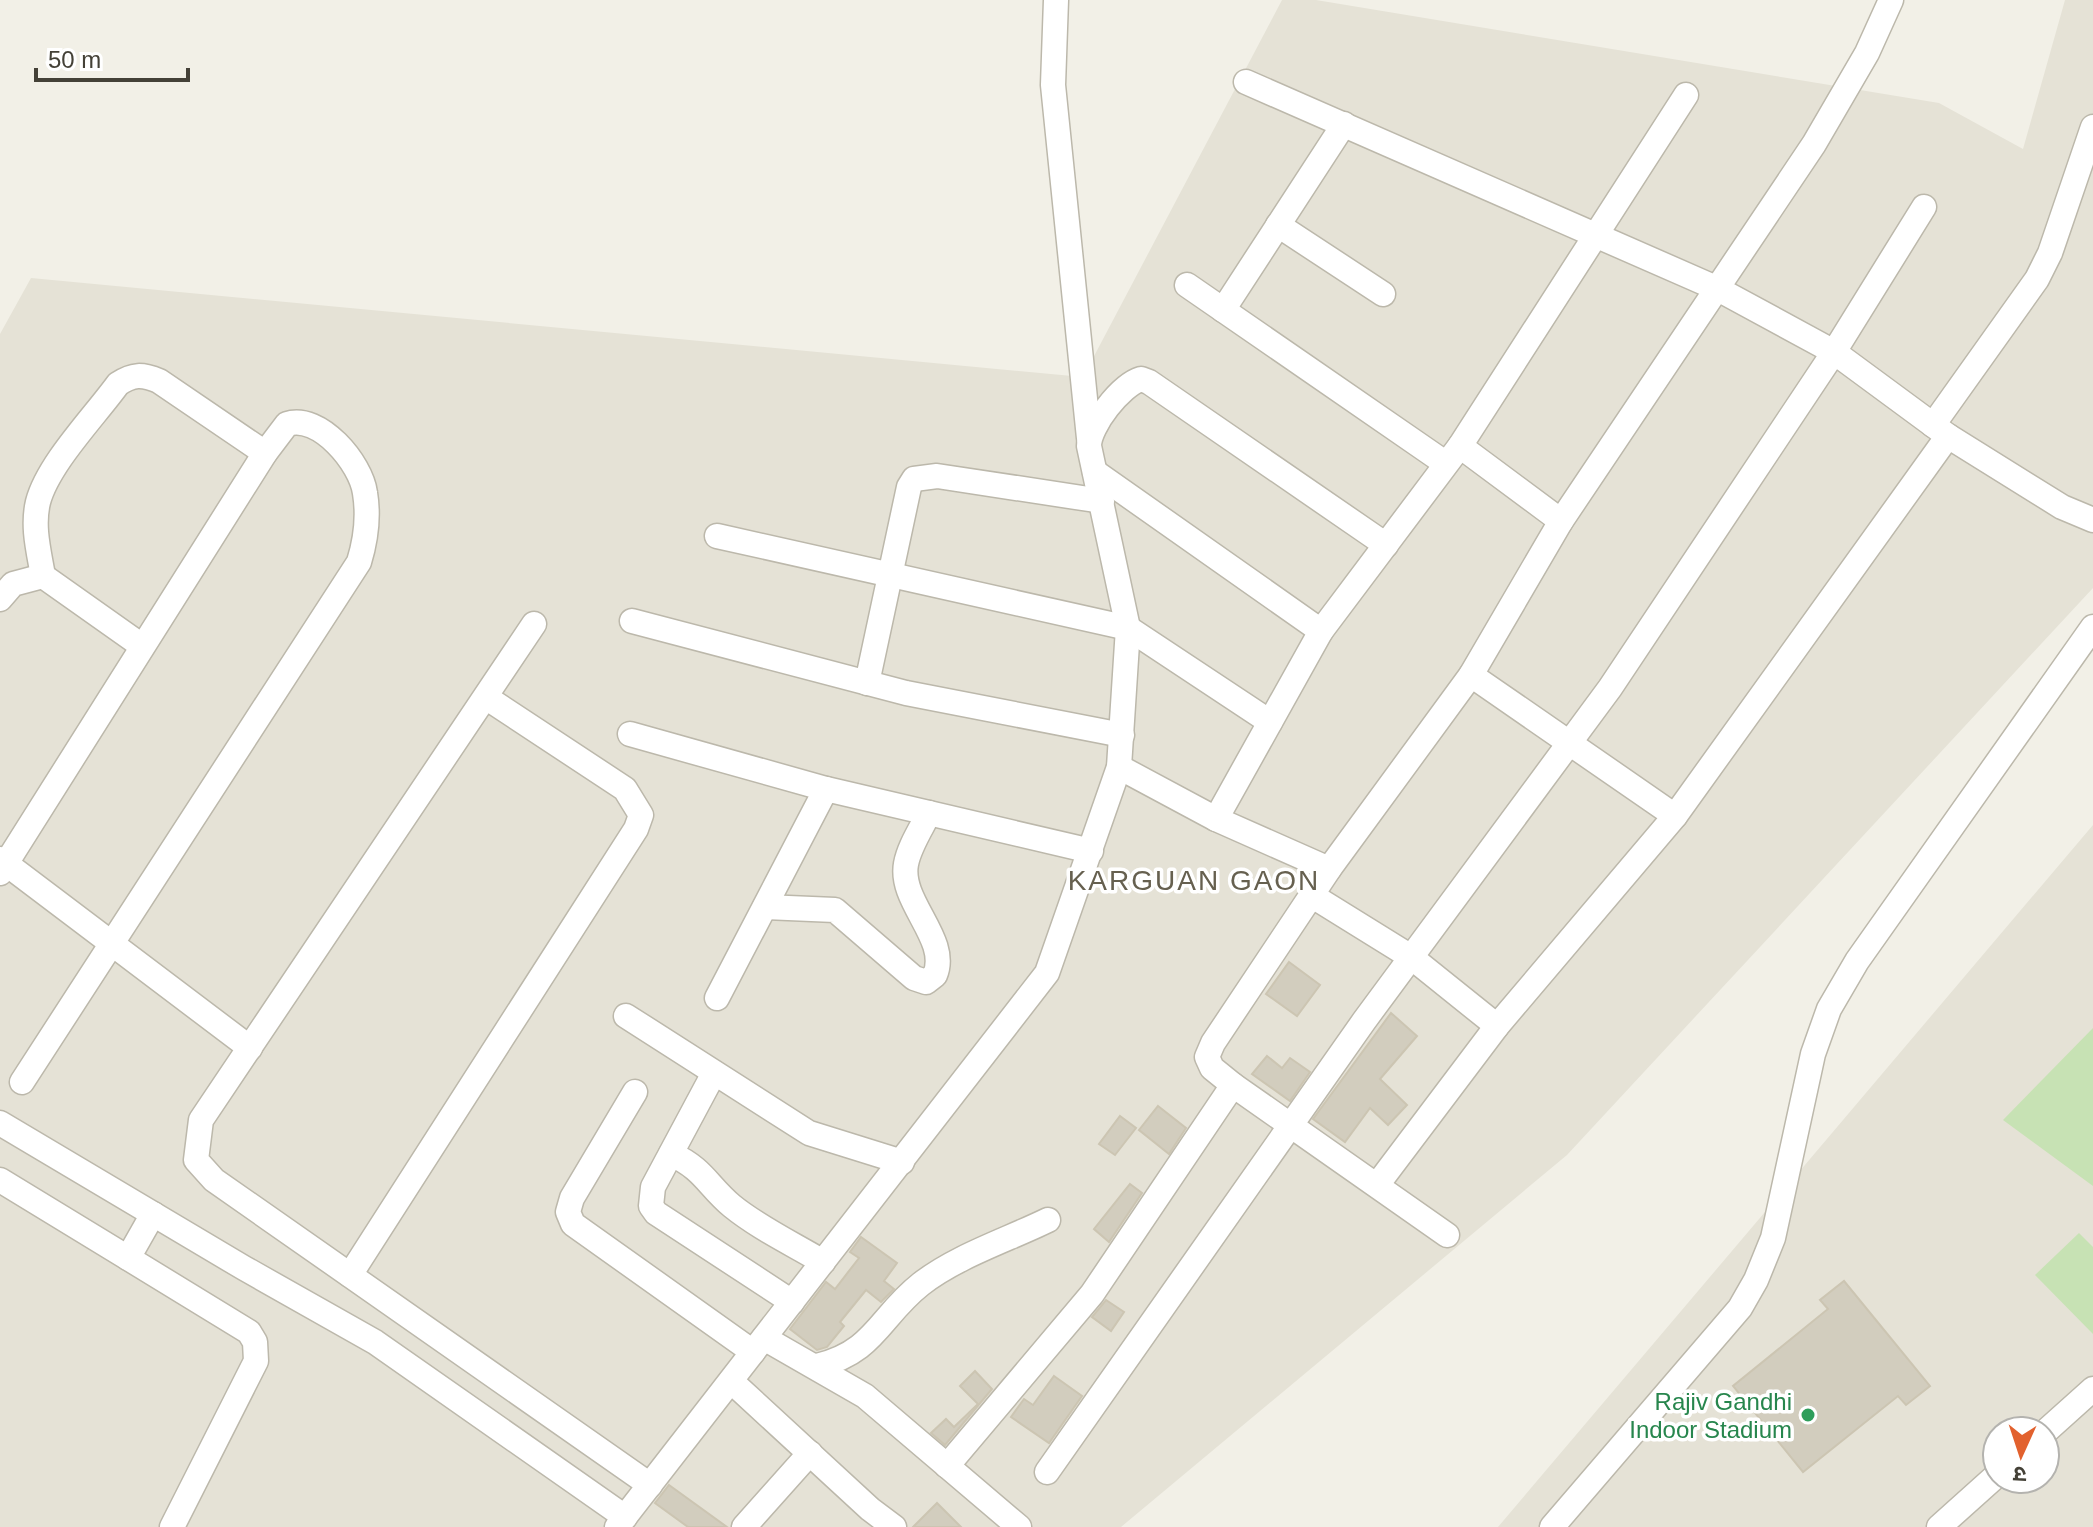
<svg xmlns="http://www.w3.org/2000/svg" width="2093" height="1527" font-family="Helvetica,'Noto Sans Devanagari',sans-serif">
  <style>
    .residential { fill: #e5e2d6; fill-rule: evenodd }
    .green { fill: #c7e2b4 }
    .building { fill: #d2cdbe; stroke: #ccc5b2; stroke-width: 2 }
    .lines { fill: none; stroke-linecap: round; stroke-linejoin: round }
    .minor-casing { stroke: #bcb8ab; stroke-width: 27 }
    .minor { stroke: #fff; stroke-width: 24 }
    .leisure-dot { fill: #2e9e5b; stroke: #fff; stroke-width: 3 }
    .labels { text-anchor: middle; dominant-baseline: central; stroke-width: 7; stroke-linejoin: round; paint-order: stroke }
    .leisure-label { font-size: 24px; fill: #27864d; stroke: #fff; text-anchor: end }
    .quarter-label { font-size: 28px; letter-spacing: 2px; fill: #66604f; stroke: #fff }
  </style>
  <rect width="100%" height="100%" fill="#f2f0e7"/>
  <g class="residential">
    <path d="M1282 0H1316L1939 103 2023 149 2065 0H2093V588L1567 1155 1121 1527H0V334L31 278 1083 377Z"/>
    <path d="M2093 825V1527H1498ZM1997 1431H2045V1479H1997Z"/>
  </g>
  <g class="green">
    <path d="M2093 1028V1186L2003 1120Z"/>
    <path d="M2079 1233 2093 1247V1334L2035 1275Z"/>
  </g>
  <g class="building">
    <path d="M1289 962 1320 985 1297 1016 1266 994Z"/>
    <path d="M1391 1013 1417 1036 1380 1079 1407 1105 1388 1125 1370 1108 1345 1142 1313 1119Z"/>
    <path d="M1267 1056 1282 1068 1290 1058 1310 1072 1290 1101 1252 1074Z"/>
    <path d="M1158 1106 1186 1128 1169 1154 1139 1130Z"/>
    <path d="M1120 1116 1136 1128 1115 1155 1099 1144Z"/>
    <path d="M1130 1184 1142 1193 1109 1242 1094 1229Z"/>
    <path d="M861 1237 897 1263 884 1281 894 1289 881 1302 866 1290 840 1322 844 1326 827 1347 817 1350 790 1329 826 1282 835 1289 859 1258 850 1252Z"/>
    <path d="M1844 1281 1930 1386 1906 1405 1898 1396 1803 1472 1733 1386 1828 1309 1820 1300Z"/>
    <path d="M1106 1300 1124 1312 1111 1331 1092 1317Z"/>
    <path d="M975 1371 992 1389 945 1445 931 1433 946 1419 954 1427 978 1404 960 1386Z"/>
    <path d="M1054 1376 1082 1396 1049 1443 1011 1417 1024 1399 1033 1405Z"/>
    <path d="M669 1485 727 1527H688L655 1503Z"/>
    <path d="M937 1503 961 1527H913Z"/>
  </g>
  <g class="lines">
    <g class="minor-casing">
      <g id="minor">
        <path d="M1056 0 1053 85 1089 438"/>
        <path d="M1246 82 1716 288 1834 352 1948 436 2062 507 2093 520"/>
        <path d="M1278 225 1383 294"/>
        <path d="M1187 285 1445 463"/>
        <path d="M1223 310 1344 124"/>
        <path d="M1933 425 2037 279 2050 253 2093 127"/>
        <path d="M1460 446 1561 521"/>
        <path d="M1095 472 1321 631"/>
        <path d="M717 536 1128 628 1270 722"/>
        <path d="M43 576C39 552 32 527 38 502 48 464 94 417 118 384 133 374 142 374 159 381L265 453"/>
        <path d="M0 599 13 584 43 576 142 646"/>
        <path d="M632 621 906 693 1122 735"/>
        <path d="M534 624 201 1120 196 1160 214 1180 650 1485"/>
        <path d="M1471 675 1675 816"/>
        <path d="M867 683 909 487 914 479 937 476 1102 501"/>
        <path d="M630 734 826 789"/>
        <path d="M1119 767 1216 819 1329 869 1471 675 1561 521 1814 144 1867 53 1891 0"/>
        <path d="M1216 819 1321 631 1460 446 1686 95"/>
        <path d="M0 859 250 1048"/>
        <path d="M0 873 265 453 287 424C319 413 361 463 365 493 369 517 366 539 359 562L22 1082"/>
        <path d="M1311 895 1411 957 1497 1026"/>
        <path d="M765 907 835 910 914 978 926 982 935 975C950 939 899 902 906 864 909 847 921 829 929 813"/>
        <path d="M717 998 826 789 1091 851"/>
        <path d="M626 1016 809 1133 902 1162"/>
        <path d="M714 1073 653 1187 651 1206 656 1213 792 1302"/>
        <path d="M1233 1085 1447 1235"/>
        <path d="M635 1092 572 1198 568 1212 573 1224 753 1352"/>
        <path d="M0 1123 244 1268 375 1342 625 1517"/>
        <path d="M671 1154C704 1169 707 1185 732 1206 759 1228 793 1244 823 1262"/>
        <path d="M0 1180 128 1258"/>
        <path d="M1377 1185 1497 1026 1675 816 1948 436"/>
        <path d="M153 1214 128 1258 249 1332 255 1342 256 1361 172 1527"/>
        <path d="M350 1275 636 829 641 815 625 789 487 698"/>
        <path d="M764 1338 865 1396 1019 1527"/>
        <path d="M817 1366C875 1352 879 1317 921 1284 957 1256 1007 1240 1048 1220"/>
        <path d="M731 1381 870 1509 894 1527"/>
        <path d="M2045 1432 2093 1389"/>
        <path d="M947 1466 1092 1294 1233 1085 1212 1068 1207 1057 1213 1043 1329 869"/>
        <path d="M1047 1472 1364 1021 1610 688 1834 352 1924 207"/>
        <path d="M617 1527 1047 973 1119 767 1128 628 1089 446C1089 426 1121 385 1141 379L1149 382 1386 545"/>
        <path d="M744 1527 810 1453"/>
        <path d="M1552 1527 1740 1308 1756 1280 1773 1238 1813 1054 1829 1009 1857 961 2093 627"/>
        <path d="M1939 1527 1997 1475"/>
      </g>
    </g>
    <use href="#minor" class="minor"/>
  </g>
  <circle class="leisure-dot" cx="1808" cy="1415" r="8"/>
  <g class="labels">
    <g class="leisure-label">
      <text x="1792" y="1401">Rajiv Gandhi<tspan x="1792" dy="28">Indoor Stadium</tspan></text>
    </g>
    <g class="quarter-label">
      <text x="1194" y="880">KARGUAN GAON</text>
    </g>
  </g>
  <g transform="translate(2021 1455) rotate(183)"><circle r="38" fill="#ffffff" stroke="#b4b3af" stroke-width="2"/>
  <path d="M0-6L14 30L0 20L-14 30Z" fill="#e2612e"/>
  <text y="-12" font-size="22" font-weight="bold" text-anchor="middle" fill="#444137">उ</text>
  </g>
  <path d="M36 68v12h152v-12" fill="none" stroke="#444137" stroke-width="4"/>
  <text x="48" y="68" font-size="24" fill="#444137" stroke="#ffffff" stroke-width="6" paint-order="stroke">50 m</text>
</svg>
